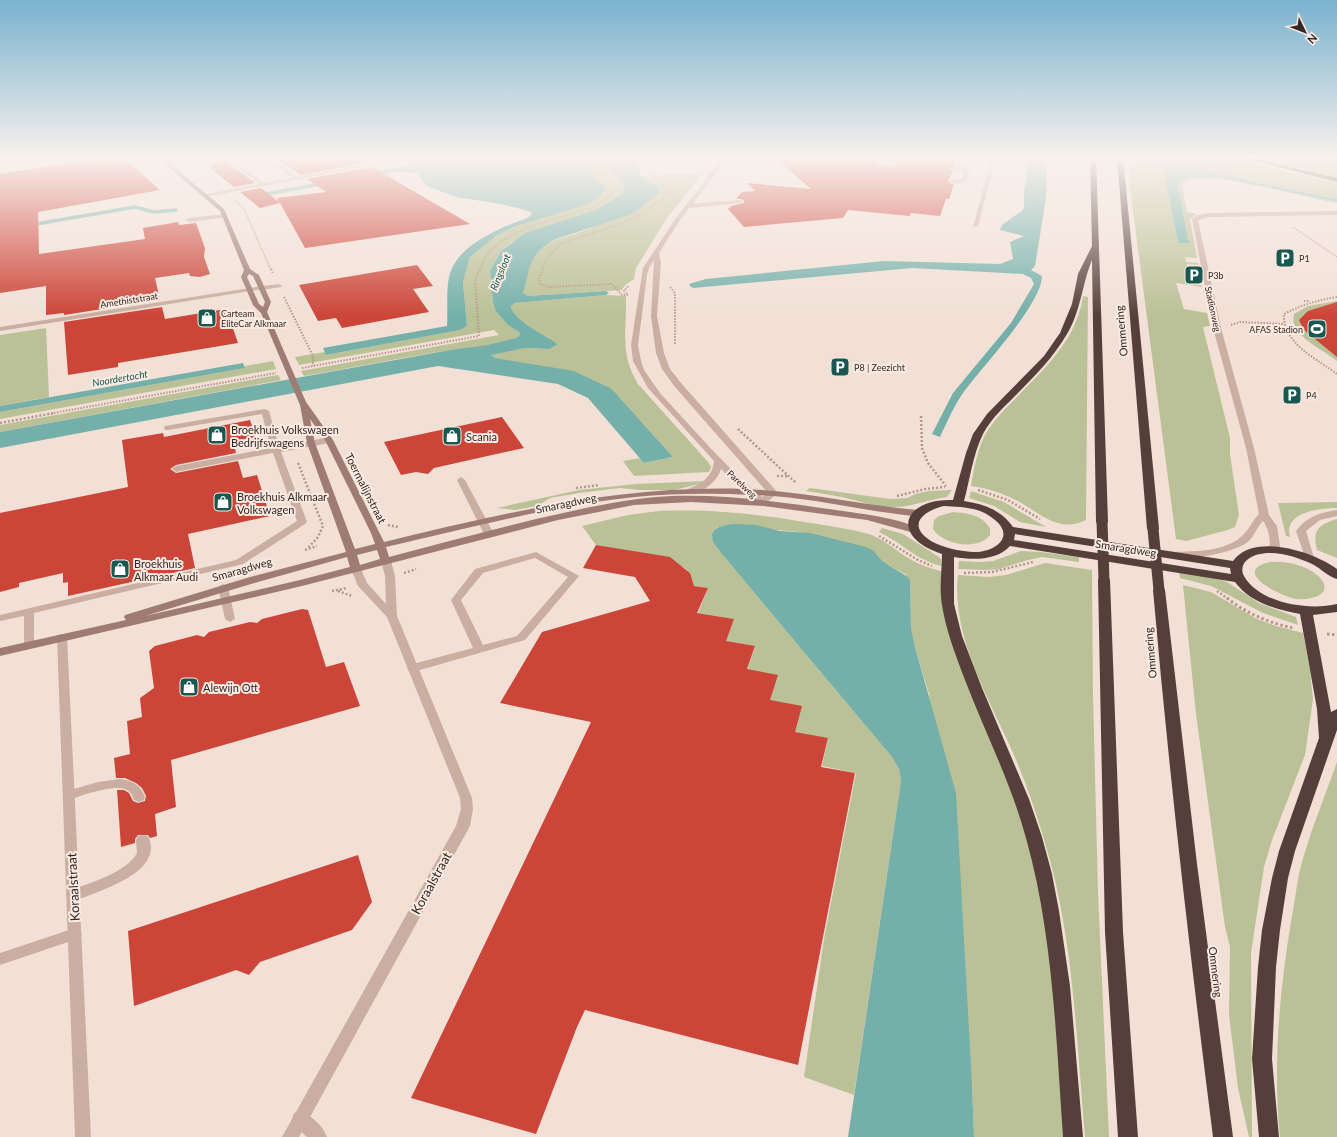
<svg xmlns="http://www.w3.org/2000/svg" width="1337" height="1137" font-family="Lato,sans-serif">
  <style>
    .green { fill: #bac196 }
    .water { fill: #74b0a9 }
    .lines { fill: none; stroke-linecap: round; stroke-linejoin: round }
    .stream { stroke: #74b0a9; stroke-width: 3.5 }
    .building { fill: #cc4539 }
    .path-far3 { stroke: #b6978c; stroke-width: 1.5; stroke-dasharray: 1 1; stroke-linecap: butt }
    .path-far2 { stroke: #b6978c; stroke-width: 2; stroke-dasharray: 1.5 1.5; stroke-linecap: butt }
    .path-far1 { stroke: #b6978c; stroke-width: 2.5; stroke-dasharray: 2 2; stroke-linecap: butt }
    .path { stroke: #b6978c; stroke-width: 3; stroke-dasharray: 2.5 2.5; stroke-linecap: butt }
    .lane { fill: #caaea2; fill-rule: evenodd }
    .street { fill: #caaea2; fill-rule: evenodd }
    .secondary { fill: #9e7c73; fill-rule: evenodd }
    .highway { fill: #563f3b; fill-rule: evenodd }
    .highway-bridge { stroke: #563f3b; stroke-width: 11 }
    .labels { text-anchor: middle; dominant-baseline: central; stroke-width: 4; stroke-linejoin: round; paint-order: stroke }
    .far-poi-label { font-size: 9px; fill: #342725; stroke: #faebe2; text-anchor: start }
    .far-street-label { font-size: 9px; fill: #342725; stroke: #faebe2 }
    .far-water-label { font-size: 10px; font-style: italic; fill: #195751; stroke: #faebe2 }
    .street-label { font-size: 11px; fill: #342725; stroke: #faebe2 }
    .poi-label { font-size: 11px; fill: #342725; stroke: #faebe2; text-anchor: start }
    .near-street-label { font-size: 13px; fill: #342725; stroke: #faebe2 }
  </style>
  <rect width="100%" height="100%" fill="#f2e0d6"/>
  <g class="green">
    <path d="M590 157H610C609 170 616 176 624 185L623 193 596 210 513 241 501 251 490 271 493 302 508 325 520 333 519 336C502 347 471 347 451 350 402 357 353 368 304 376L301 371 499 335 494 330 299 365 295 357 325 352 327 355 459 330 467 326 463 282 470 257 496 236 516 226 601 195 604 192 598 181 594 177Z"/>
    <path d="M1129 157H1224L1337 183V199L1251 181 1188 165 1169 163 1164 170 1178 243 1190 240H1188L1178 183 1181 180 1187 177H1216L1337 202C1332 204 1321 200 1314 198 1290 194 1198 167 1182 184L1187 212 1197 214 1190 219 1197 258 1185 257 1186 262 1198 263V265L1187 264V269L1199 270V272L1188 271V277L1200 278V279L1189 278V284L1201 285 1202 287 1176 283 1184 309 1207 313 1210 326 1203 327 1230 438V454L1239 515 1235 527 1228 530 1186 541 1176 539 1130 188Z"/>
    <path d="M1249 157H1337V178Z"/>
    <path d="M703 173 667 218 636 268 634 279 625 285 622 290 528 296 523 293C526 283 527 270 531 260 541 239 567 238 586 230 610 219 639 209 660 192L659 188 641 176Z"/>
    <path d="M606 295 626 296C627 330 619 353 638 384L708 462 711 467 709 472 634 476 623 461 640 458 645 463 673 457 612 389 495 358 491 355C502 352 513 349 525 348 535 348 546 351 556 346L555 342C544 335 512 319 511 306L515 303Z"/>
    <path d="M1083 296 1088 297 1086 520C1058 534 1039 512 1016 500 1002 493 987 488 971 486 974 469 977 451 985 435 993 421 1005 409 1017 397 1045 368 1077 339 1083 296Z"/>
    <path d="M1337 301V361C1323 349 1288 335 1294 314L1308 306Z"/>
    <path d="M46 328 49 397 0 406V335Z"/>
    <path d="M273 361 276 369 0 419V412L245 368V366Z"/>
    <path d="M278 375 281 380 0 432V425Z"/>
    <path d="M705 481 699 484 674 490H639L620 488 579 493 550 498 537 506 515 510 497 508 579 490 636 484Z"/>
    <path d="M810 488 890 499 908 498 915 494 929 491 952 490 947 497C929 499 913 507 895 507 878 508 863 502 846 498 833 495 819 493 806 491Z"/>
    <path d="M971 491 1004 502 1046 527 1020 522 994 506 969 498Z"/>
    <path d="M1337 502V508C1320 508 1283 512 1290 537L1286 536 1278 503Z"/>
    <path d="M659 511C714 509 758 514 811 523 830 526 850 529 869 534 883 539 893 548 905 556 917 564 931 569 945 572L944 598 1029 843 1051 958 1065 1137H974L972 1084 929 694 915 647 911 627 910 580 905 574 881 561 877 554 844 542 799 532 725 525 716 528 713 542 721 553 892 757 899 769 901 781 854 1095 804 1077 824 939 856 773 822 766 828 739 795 732 747 670 755 647 725 642 733 619 698 613 708 588 690 585C690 580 691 575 688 571 677 558 615 549 596 545L582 526 628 515Z"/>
    <path d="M953 512C967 513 983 515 990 529V535C978 551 943 545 933 529L934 520 939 516Z"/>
    <path d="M1337 519V558L1317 550C1312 530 1318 525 1337 519Z"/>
    <path d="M882 528 903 534 939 557 941 559 942 566C917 561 901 542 879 532Z"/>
    <path d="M1021 551 1041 552 1079 557V562L1042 557 1028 560 999 569 985 570 958 569 959 561 982 562 993 561Z"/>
    <path d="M1270 562C1286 561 1305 565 1317 575 1337 593 1313 601 1296 599 1280 596 1230 571 1270 562Z"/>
    <path d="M1045 563 1092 570 1093 695 1098 893 1109 1137H1085C1077 1046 1074 952 1051 864 1041 827 1029 790 1014 755 990 700 951 637 958 575L989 577 1006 575Z"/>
    <path d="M1179 572 1218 579 1227 582 1259 603 1296 617 1298 625 1263 613 1211 586 1180 578Z"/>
    <path d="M1183 585 1211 592 1257 619 1276 626 1303 633 1310 671 1313 699 1305 755 1272 840 1264 867 1251 953 1252 1137H1249L1238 1088 1229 1015 1230 947 1225 927 1196 714Z"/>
    <path d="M1337 762V1137H1280C1273 1065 1279 994 1291 922 1294 906 1296 890 1299 874 1308 836 1324 799 1337 762Z"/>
  </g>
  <g class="water">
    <path d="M451 157H590L594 177 603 185 605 190 598 198 586 205 516 226 496 236 470 257 463 282 467 326 460 330 326 355 323 348 447 326C448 311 446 291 449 277 456 245 500 228 527 218L531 215 532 212 502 204 456 197 427 186 416 173 396 172 250 199 246 196Z"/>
    <path d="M610 157H636L641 176 659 188 660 192 639 209 629 215 556 239C528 253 531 266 523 293L528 296 606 291 609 293 606 295 515 303 511 306C512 319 544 335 555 342L557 345 549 349 525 348 491 355 495 358 574 371 612 389 673 457 644 463 588 398 558 384 438 366 0 448V432L450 350 488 345 516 338 519 336 520 333 508 325 496 311 493 302 490 271 501 251 525 233 596 210 623 193 624 185C616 176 609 170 610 157Z"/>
    <path d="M1035 157H1043V161L1047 170 1046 198 1035 266 1031 270 1042 276C1042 304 981 368 963 393 954 406 947 422 940 437L932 434 953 393 1011 323 1034 284 1031 278 1023 274 912 268 693 288 690 286 689 284 706 279 884 261 1000 264 1013 259 1010 242 1024 236 1000 230 1002 225 1023 210C1025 204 1024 199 1024 193 1024 183 1030 175 1025 165L1027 162 1034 160Z"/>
    <path d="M1169 163 1188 165 1251 181 1337 199V202L1216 177H1188L1181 180 1178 183 1188 240 1191 241 1188 243H1178L1163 167Z"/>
    <path d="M243 363 245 368 0 412V406Z"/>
    <path d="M735 524 756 525 780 531 810 533 866 547 874 551 882 561 908 577 910 580 911 627 915 647 956 793 972 1084 974 1137H848L901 781 899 769 892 757 721 553 713 542 712 535C715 525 726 525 735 524Z"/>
  </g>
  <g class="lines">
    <path class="stream" d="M30 225 135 207 154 212 176 210"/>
  </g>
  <g class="building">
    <path d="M117 157H123L160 190 38 212 39 254 145 239 143 228 178 222 179 225 196 223 205 248 204 257 210 274 200 277 190 276 189 273 155 278 160 300 64 315V313L46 315V286L0 293V174L94 159 96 160Z"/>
    <path d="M219 157H220L255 183 234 187 210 168Z"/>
    <path d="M275 157H355L365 163 301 175Z"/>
    <path d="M837 157H878L876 164 892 167 896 165V163L884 160 885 157H957L954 165 956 166 950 169 953 171 948 181 949 183 954 184 949 199H946L940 216 911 213 910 216 848 210 843 218 744 227 728 209 731 206 744 203V201L741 199H736L742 192 755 191 747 183 811 189 779 161Z"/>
    <path d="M372 167 470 224 305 248 280 203 260 208 240 192 261 188 279 202 277 198 326 192 307 179Z"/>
    <path d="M417 265 433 286 413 289 429 312 342 328 336 318 318 321 299 285Z"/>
    <path d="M1337 302V357L1304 330 1299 320 1308 311Z"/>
    <path d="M162 307 165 319 220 310 227 311 238 343 118 363V367L68 375 64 322Z"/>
    <path d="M502 417 524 448 434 468 428 474 416 472 401 475 384 442Z"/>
    <path d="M250 420 256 437 235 441 236 444 234 445 236 453 176 465 170 469 176 473 238 461 243 478 257 475 270 516 188 534 195 568 68 596V582L63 583V573L19 583V587L0 592V513L128 487 122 440 163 433 164 437Z"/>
    <path d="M596 545 670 557 690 573 694 586 708 588 697 613 734 619 726 641 755 646 747 669 778 675 770 700 802 706 795 732 828 738 821 767 855 773 798 1065 585 1010 577 1027 536 1134 411 1098 591 722 500 703 542 632 650 601 635 577 583 568Z"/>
    <path d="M302 609 308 610 326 667 344 662 360 706 171 760 176 807 155 814 157 836 150 838 148 835H138L135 839V843L121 847 117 790H124L129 793 133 801 138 803 145 801 146 796 142 788 136 783 125 778H116L114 758 130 754 127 721 142 717 140 698 154 688 149 651 155 646 197 635 204 637 209 632 250 622 257 623 262 619Z"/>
    <path d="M358 855 372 902 352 930 260 962 249 975 236 970 134 1006 128 931Z"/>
  </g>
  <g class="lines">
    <g class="path-far3">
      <path d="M693 157 706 161"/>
      <path d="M236 201 244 209 271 270"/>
      <path d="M1293 227 1337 257"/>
      <path d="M480 270 487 254 501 241 526 228 596 206 614 192V185L606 178 598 157"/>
      <path d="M542 270 547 258 560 244 617 225 646 212 668 194 669 190 651 172 645 157"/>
    </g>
    <g class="path-far2">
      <path d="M271 269 273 274"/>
      <path d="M543 269 539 278 540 284 548 287 612 284 622 295H628"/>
      <path d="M670 287 675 293V344"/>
      <path d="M627 294 624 291 629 285"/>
      <path d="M284 297 313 356V366"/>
      <path d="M1337 297C1318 300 1301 305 1284 314 1282 343 1317 359 1337 374"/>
      <path d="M1304 301H1310"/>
      <path d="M1231 325 1240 322 1284 324"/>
      <path d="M302 368 479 336 475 280 480 269"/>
      <path d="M48 414 276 373"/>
    </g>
    <g class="path-far1">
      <path d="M921 416 922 448 928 463 946 486"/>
      <path d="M0 423 54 413"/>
      <path d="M738 429 796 483"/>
      <path d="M298 463 323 526 318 537 308 548"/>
      <path d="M777 476H789"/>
      <path d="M576 488 599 485"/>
      <path d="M978 490 1008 500 1040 519"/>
      <path d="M897 496 925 489 945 487"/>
      <path d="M388 525 398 527"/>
      <path d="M879 536 918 560 932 566"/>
      <path d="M305 550 317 546"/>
      <path d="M404 573 416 569"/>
      <path d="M964 573 992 572 1033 562"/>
      <path d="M332 591 347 588"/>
      <path d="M338 591 352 596"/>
      <path d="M1217 591 1228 599"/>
    </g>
    <g class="path">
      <path d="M1227 598C1246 613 1269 623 1293 628"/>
      <path d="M1327 634 1337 635"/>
    </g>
    <g class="lane">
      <path d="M269 157 297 177 405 157H415L205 197 202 195 259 184 232 163ZM266 160 292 178 264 183 239 164Z"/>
      <path d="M880 157H884L882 161 895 164 892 166 877 163Z"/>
      <path d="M967 157H971L966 170 970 173C965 185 962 184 950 182L949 181 952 179H962L964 173 951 169 954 167 961 168Z"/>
      <path d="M740 200 743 202 742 203 688 208 685 206 688 204Z"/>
      <path d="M1337 211V215L1209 217 1198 220 1221 328 1254 448 1269 515 1277 526 1280 546 1277 553H1271L1269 551C1271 541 1269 529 1263 521 1257 526 1255 535 1249 541 1236 553 1188 561 1171 557L1169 555 1174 552C1196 551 1225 552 1242 536 1249 530 1252 521 1259 514L1246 448 1213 328 1192 219 1198 215 1209 213Z"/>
      <path d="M225 214 228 216 227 217 189 222 186 220 189 218Z"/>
      <path d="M279 284 282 286 281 287 262 290 259 288 262 286Z"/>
      <path d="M265 409 269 411 279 447 329 437 333 440 329 443 281 452 307 522 305 524 243 564 34 613V645L33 647H25L24 645V616L0 621V615L236 560 297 521 273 453 176 472 172 469 176 466 271 448 262 414 168 430H165L164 428 165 426Z"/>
      <path d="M461 477 465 480 494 534 492 536H486L484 534 457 480Z"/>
      <path d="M1337 510V516L1320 520 1306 531 1314 558 1312 560H1306L1296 531C1306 517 1321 512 1337 510Z"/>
      <path d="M536 552 579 576 525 640 413 672 409 671 407 668 409 665 473 648 451 600 475 569ZM535 558 568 577 517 636 483 645 461 600 483 573Z"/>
      <path d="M223 584 228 587 235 619 230 622 225 619 218 587Z"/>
      <path d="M120 779C133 781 140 784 145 797L144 800 139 802 134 800C133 798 132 794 130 792 120 781 81 796 69 800L64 798 63 795 64 792 98 782Z"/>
      <path d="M143 835 148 836C163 866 118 884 98 892 89 895 77 902 68 899L66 895 68 891C89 883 126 873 137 853L136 840 138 836Z"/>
      <path d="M75 928 80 930 82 934 80 938 0 965V953Z"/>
      <path d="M300 1111C311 1115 323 1126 327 1137H307L294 1125 292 1119 294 1113Z"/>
    </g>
    <g class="street">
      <path d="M16 157H27L0 162V160Z"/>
      <path d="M728 157H733L724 163 680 220 659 253 661 263 657 316 664 353 670 369 681 383 778 493 765 504 762 505 748 495 721 469C718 481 700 496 688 493L686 491 688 489C702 483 712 478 714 461L648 388 633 361 631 345 643 268 676 218 720 161ZM654 260 651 316 656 353 662 369 675 387 768 493 762 497 744 482 715 453 660 393 644 370 641 361 638 345 647 275 649 268Z"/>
      <path d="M992 157H996L978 226 973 227Z"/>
      <path d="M262 286 265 288 264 289 0 331V327Z"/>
      <path d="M386 558 391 561 395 576 397 616 472 798 473 809 470 826 299 1137H282L456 826 461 809 460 798 387 617 358 586 351 569 352 567H360L367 583 386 604 385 576 381 561Z"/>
      <path d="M62 634 66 635 67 637 91 1137H75L57 637 58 635Z"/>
    </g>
    <path class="secondary" d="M157 157H162L224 209 250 269 259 275 271 302 267 312 306 402 333 440 384 542C505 513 619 485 744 489 803 491 860 505 918 510L923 513C918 518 904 515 897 514 849 508 801 496 753 495 714 493 674 493 635 497 551 506 468 528 386 547L389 557C438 544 487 531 536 519 581 509 626 498 672 496 730 494 787 503 843 511 858 513 910 520 919 530L914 533 867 520 764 506 691 502 634 505 558 520 302 586 0 656V648L126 620 124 617 125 615 250 577 346 552 307 443 300 405 261 313 253 305 241 277 244 270 220 211ZM249 274 253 276 265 302 263 307 259 304 247 277ZM310 419 325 440 371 533 375 544 355 549 315 443ZM377 550 380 559 360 565 357 555ZM347 557 350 567 300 580 145 616 258 582Z"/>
    <g class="highway">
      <path d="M1090 157H1096L1108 522 1106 524H1098L1096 522 1092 260C1082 284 1081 311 1067 334 1053 358 1034 377 1014 397 1003 408 991 419 983 434 973 454 970 479 964 501 984 504 1001 510 1013 527L1233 561C1254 532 1314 552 1337 569V579C1329 577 1321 569 1314 565 1296 556 1264 546 1247 560 1242 564 1241 571 1244 576 1259 603 1308 611 1337 604V612L1313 615 1331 712 1337 709V730L1295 851 1288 878 1280 930 1276 967 1272 1059 1279 1137H1259L1252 1059 1258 967 1262 930 1272 878 1279 851 1319 738 1317 709 1300 614C1277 610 1249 602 1235 582L1010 546C996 561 973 560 954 557V604L962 636 982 688 1029 799 1042 837 1052 874 1059 911 1070 986 1083 1137H1063C1056 1037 1053 935 1026 838 1011 783 985 732 965 680 956 656 946 631 942 605 939 588 942 571 942 554 888 536 904 498 953 500L966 453 973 434 987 414 1044 356 1060 333 1072 304 1078 274 1092 246ZM944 506C960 507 978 507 991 517 1018 535 996 553 973 552 958 551 944 548 931 541 906 525 923 511 944 506ZM1015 534 1230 568 1231 574 1014 540Z"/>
      <path d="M1117 157H1123L1159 529 1157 531H1149L1147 529Z"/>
      <path d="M1238 157H1248L1337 178V182Z"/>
      <path d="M1104 576 1108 577 1110 580 1123 932 1138 1137H1118L1105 932 1098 580 1100 577Z"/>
      <path d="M1159 586 1163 587 1165 590 1197 864 1233 1137H1213C1190 955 1169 773 1153 590L1155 587Z"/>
    </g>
    <g class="highway-bridge">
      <path d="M1102 522 1104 580"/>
      <path d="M1153 529 1159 590"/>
    </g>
  </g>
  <linearGradient id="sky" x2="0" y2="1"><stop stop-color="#79b2cf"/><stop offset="0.5" stop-color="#f9f1ed"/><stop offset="1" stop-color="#f9f1ed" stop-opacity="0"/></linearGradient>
  <rect width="1337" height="316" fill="url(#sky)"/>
  <defs>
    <g id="parking-square" transform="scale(1)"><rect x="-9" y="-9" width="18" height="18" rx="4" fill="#195751" stroke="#faebe2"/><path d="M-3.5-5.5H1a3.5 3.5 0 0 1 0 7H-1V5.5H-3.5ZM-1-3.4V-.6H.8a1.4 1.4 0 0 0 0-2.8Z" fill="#fff"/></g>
    <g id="shop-square" transform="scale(1)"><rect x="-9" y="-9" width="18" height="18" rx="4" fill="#195751" stroke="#faebe2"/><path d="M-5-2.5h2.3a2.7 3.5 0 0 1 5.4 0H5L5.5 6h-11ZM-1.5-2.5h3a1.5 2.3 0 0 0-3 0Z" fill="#fff"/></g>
    <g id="stadium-square" transform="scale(1)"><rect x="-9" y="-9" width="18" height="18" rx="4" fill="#195751" stroke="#faebe2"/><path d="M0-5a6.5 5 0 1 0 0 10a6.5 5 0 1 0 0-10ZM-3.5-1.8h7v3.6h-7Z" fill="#fff"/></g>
  </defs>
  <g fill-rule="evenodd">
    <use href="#parking-square" x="1285" y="258"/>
    <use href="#parking-square" x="1194" y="275"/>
    <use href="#shop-square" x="207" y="318"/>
    <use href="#stadium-square" x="1317" y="329"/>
    <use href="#parking-square" x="840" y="367"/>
    <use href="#parking-square" x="1292" y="395"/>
    <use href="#shop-square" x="217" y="435"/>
    <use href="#shop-square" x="452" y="436"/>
    <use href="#shop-square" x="223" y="502"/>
    <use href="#shop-square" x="120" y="569"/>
    <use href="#shop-square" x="189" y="687"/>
  </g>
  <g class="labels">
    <g class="far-poi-label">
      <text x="1299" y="258">P1</text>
      <text x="1208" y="275">P3b</text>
      <text x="221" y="313">Carteam<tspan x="221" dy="10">EliteCar Alkmaar</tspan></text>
      <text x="1303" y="329" text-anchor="end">AFAS Stadion</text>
      <text x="854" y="367">P8 | Zeezicht</text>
      <text x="1306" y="395">P4</text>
    </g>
    <g class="far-street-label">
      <text transform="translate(129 300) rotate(-9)">Amethiststraat</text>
      <text transform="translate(1213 309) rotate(78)">Stadionweg</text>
      <text transform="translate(742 484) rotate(43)">Parelweg</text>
    </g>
    <g class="far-water-label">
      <text transform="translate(500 272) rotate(-68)">Ringsloot</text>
      <text transform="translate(120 378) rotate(-10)">Noordertocht</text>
    </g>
    <g class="street-label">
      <text transform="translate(1121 331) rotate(-95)">Ommering</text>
      <text transform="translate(366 488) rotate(63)">Toermalijnstraat</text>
      <text transform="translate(566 503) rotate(-12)">Smaragdweg</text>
      <text transform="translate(1126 548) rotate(9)">Smaragdweg</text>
      <text transform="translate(242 569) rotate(-16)">Smaragdweg</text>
      <text transform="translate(1150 653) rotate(-95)">Ommering</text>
      <text transform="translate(1216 972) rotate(83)">Ommering</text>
    </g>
    <g class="poi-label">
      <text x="231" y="429">Broekhuis Volkswagen<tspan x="231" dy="13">Bedrijfswagens</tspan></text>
      <text x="466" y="436">Scania</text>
      <text x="237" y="496">Broekhuis Alkmaar<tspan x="237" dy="13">Volkswagen</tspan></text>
      <text x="134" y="563">Broekhuis<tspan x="134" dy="13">Alkmaar Audi</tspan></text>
      <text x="203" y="687">Alewijn Ott</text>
    </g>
    <g class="near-street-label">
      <text transform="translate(431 883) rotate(-61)">Koraalstraat</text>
      <text transform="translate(73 887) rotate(-93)">Koraalstraat</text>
    </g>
  </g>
  <g transform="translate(1305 32) rotate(133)" stroke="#faebe2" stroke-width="3" paint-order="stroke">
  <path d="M0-3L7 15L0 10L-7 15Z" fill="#342725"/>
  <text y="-6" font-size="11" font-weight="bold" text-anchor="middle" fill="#342725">N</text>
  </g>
</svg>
